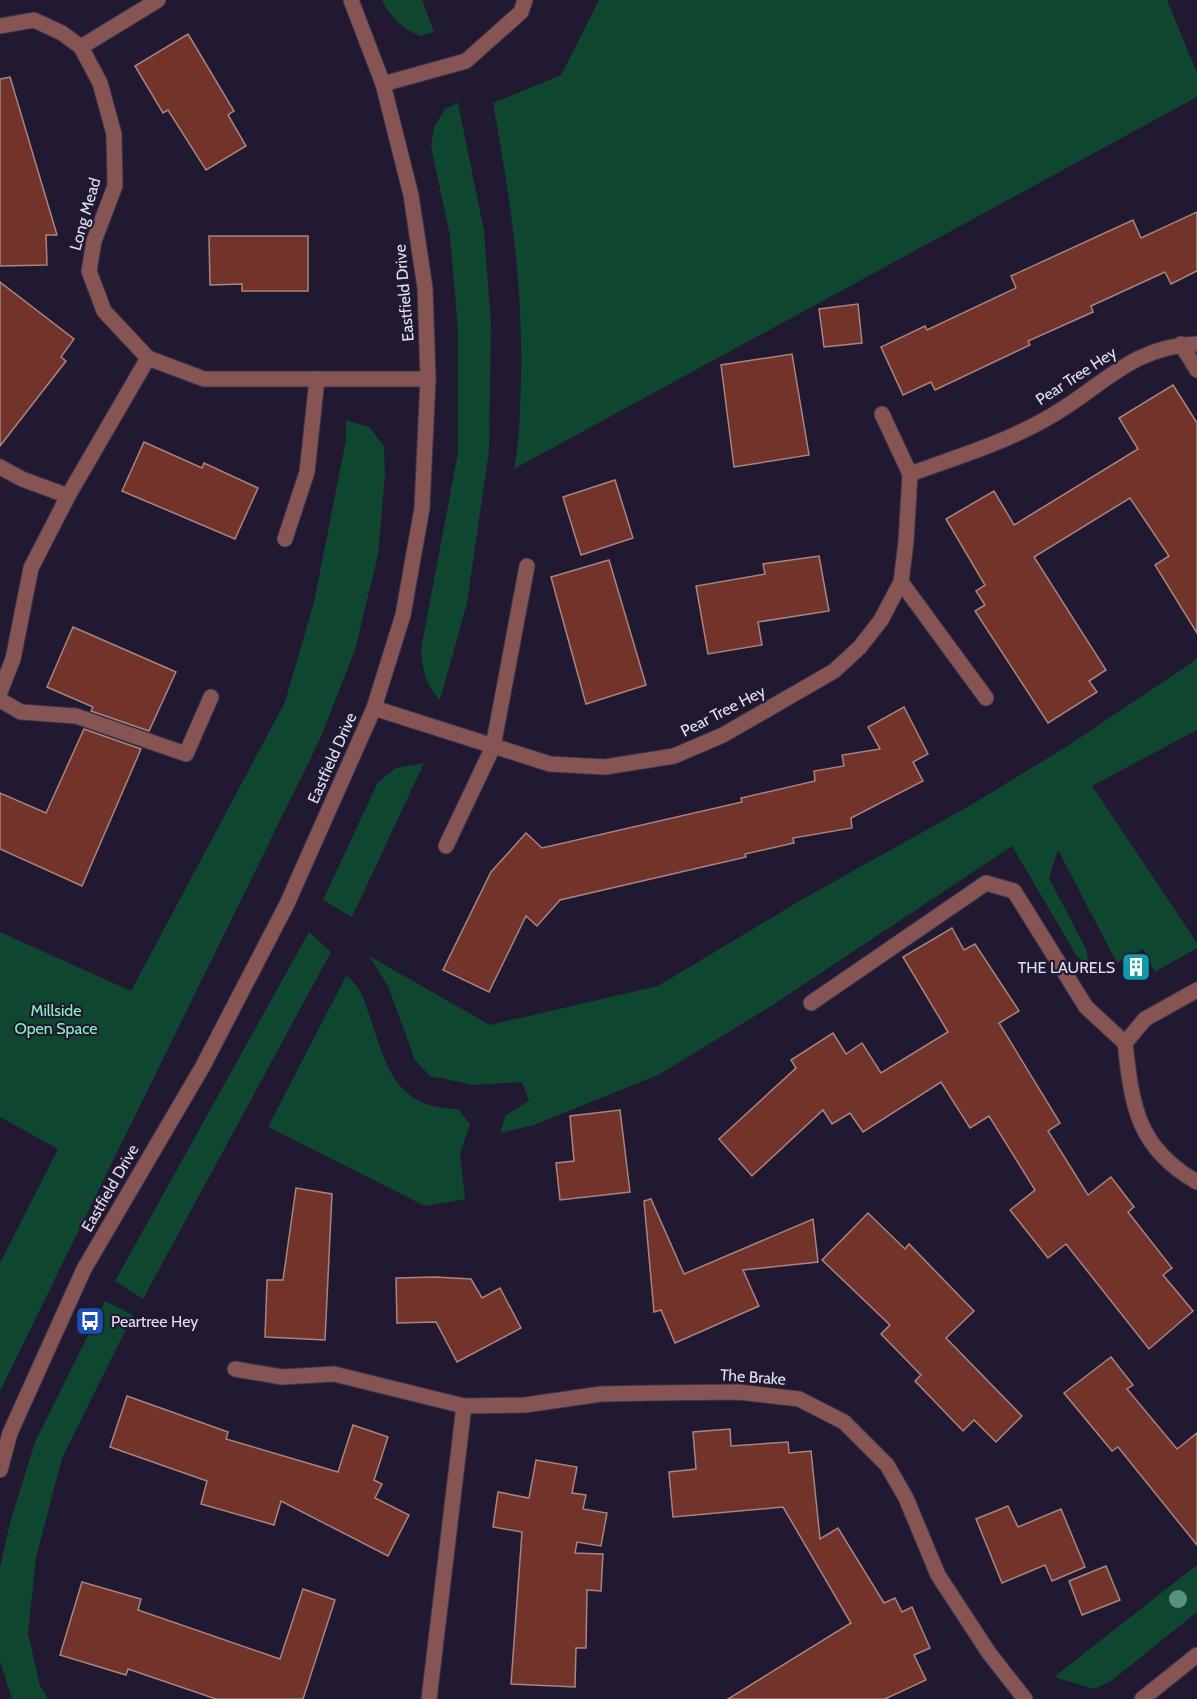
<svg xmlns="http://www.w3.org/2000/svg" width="1197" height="1699" font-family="Cabin,sans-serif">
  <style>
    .green { fill: #0f4630 }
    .building { fill: #72332b; stroke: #a9857f; stroke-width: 1.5 }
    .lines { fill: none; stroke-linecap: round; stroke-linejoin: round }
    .minor-casing { stroke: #3b354c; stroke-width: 17 }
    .minor { stroke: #865452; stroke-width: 15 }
    .tree { fill: #5a9080 }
    .labels { text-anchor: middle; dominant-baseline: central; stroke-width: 4.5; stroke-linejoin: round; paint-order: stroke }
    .street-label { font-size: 16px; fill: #e4e0f0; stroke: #201931 }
    .poi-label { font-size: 16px; fill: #e4e0f0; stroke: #201931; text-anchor: end }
    .park-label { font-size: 16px; fill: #89f2c1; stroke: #201931 }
  </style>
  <rect width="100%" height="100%" fill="#201931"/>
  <g class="green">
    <path d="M382 0H422L434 32 420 36C402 28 391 18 382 0Z"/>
    <path d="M599 0H1167L1197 73V97L514 469C520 439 520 409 521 379 523 281 510 198 493 103L561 75Z"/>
    <path d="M458 103 484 231 491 324 489 450 467 603 440 700C425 684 423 671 421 649L458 453V329L450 236 431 146 434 127 445 109Z"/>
    <path d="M346 420 369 427 384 446 385 475 378 555 355 650 320 739 0 1391V1263L58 1149 0 1117V932L131 991 285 702 314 602 346 440Z"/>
    <path d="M1197 659V730L1092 786 1197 943V948L1155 972 1143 949 1117 963 1058 850 1049 878 1087 951 1088 963 1078 958 1012 846 768 1008 660 1074 534 1125 500 1133 506 1115 529 1101 522 1082 474 1085 430 1076 415 1060 388 986 369 956 490 1025 658 986 801 900 971 805 1066 747Z"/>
    <path d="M424 763 352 917 323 900 378 782 396 768Z"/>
    <path d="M309 932 331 952 143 1299 115 1281Z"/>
    <path d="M346 976C361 987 363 997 369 1014 386 1065 394 1108 458 1109L470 1124 460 1154 465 1199 425 1206 268 1127Z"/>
    <path d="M105 1301 133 1315 62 1458 36 1558 28 1633 40 1686 48 1699H12L0 1661V1568L10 1523 35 1442Z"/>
    <path d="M1197 1565V1612L1111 1681 1094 1689 1054 1677Z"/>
  </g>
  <g class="building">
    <path d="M188 34 234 111 228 115 246 146 206 170 168 110 163 113 135 66Z"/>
    <path d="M10 77 57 235H46L47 265 0 266V79Z"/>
    <path d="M1197 212V271L1171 284 1165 272 1091 306 1093 312 1028 341 1030 345 935 390 931 382 903 395 881 347 925 326 927 330 1016 288 1011 276 1133 220 1141 238Z"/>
    <path d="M209 236H308V291H242V284L210 285Z"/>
    <path d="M0 282 74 339 61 357 66 361 0 446Z"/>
    <path d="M858 304 862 343 824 347 819 309Z"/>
    <path d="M792 354 809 455 734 467 721 365Z"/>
    <path d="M1173 385 1197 423V633L1155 565 1169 556 1130 498 1034 557 1106 670 1089 681 1097 692 1048 723 975 611 985 605 976 591 985 585 946 519 994 491 1014 525 1138 449 1119 418Z"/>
    <path d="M144 442 202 468 204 463 258 488 235 539 122 491Z"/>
    <path d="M615 480 633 538 581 555 563 497Z"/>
    <path d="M819 556 829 611 758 622 762 645 708 654 696 586 765 574 763 564Z"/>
    <path d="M609 560 646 685 586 704 551 577Z"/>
    <path d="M73 627 176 672 149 731 91 711 93 707 47 687Z"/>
    <path d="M904 707 928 754 913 762 923 781 851 818 852 828 793 838 794 843 745 854 746 857 560 900 537 926 526 916 489 992 443 970 491 872 526 833 542 848 742 802 741 798 815 781 814 771 844 766 842 755 880 749 868 727Z"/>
    <path d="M84 729 141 749 82 886 0 849V793L46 813Z"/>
    <path d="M952 928 964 950 975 944 1019 1011 999 1023 1060 1123 1048 1131 1088 1195 1111 1177 1134 1207 1128 1212 1172 1268 1163 1275 1193 1311 1149 1349 1066 1244 1048 1258 1010 1210 1035 1190 989 1116 970 1128 941 1082 863 1132 850 1113 832 1124 823 1110 752 1176 719 1139 796 1068 791 1060 833 1033 846 1054 862 1043 881 1073 948 1032 903 957Z"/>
    <path d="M620 1110 630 1192 560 1200 556 1163 574 1161 570 1116Z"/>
    <path d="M296 1188 332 1194 325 1340 265 1337 267 1280H283Z"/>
    <path d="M651 1199 684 1274 813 1219 818 1262 743 1270 759 1306 675 1343 661 1310 654 1312 644 1201Z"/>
    <path d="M868 1213 905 1249 909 1244 974 1311 946 1338 1022 1416 996 1442 974 1420 963 1431 915 1381 921 1375 881 1334 890 1325 822 1260Z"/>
    <path d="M435 1277 471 1279 482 1298 500 1288 521 1328 457 1362 436 1322 397 1323 396 1278Z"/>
    <path d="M1111 1357 1133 1385 1127 1389 1177 1449 1197 1433V1545L1118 1447 1112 1451 1064 1393Z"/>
    <path d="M127 1396 228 1432 226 1439 338 1472 353 1425 388 1437 374 1480 382 1484 375 1498 409 1515 388 1556 281 1501 274 1525 201 1504 207 1481 110 1447Z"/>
    <path d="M730 1429 731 1446 788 1442 789 1453 811 1451 820 1539 838 1528 884 1603 895 1598 902 1612 912 1607 930 1648 914 1655 926 1680 885 1699H728L851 1623 783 1507 673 1517 669 1472 696 1469 693 1432Z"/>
    <path d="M536 1460 577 1467 572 1493 586 1495 583 1509 607 1513 601 1546 577 1542 575 1553 603 1554 601 1591 587 1590 586 1648H576L575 1687 511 1684 522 1532 493 1527 498 1492 529 1498Z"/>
    <path d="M1008 1506 1018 1527 1061 1509 1085 1567 1052 1581 1045 1565 1002 1583 976 1519Z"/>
    <path d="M1106 1566 1120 1600 1082 1615 1069 1581Z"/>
    <path d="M82 1582 141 1599 138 1610 280 1659 303 1589 335 1600 303 1699H216L128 1669 126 1675 60 1655Z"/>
  </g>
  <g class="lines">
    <g class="minor-casing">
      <g id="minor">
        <path d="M0 26 34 20 62 33 81 47 100 83 114 134 115 186 94 241 89 271 104 311 148 358 204 379H428"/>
        <path d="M81 47 158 0"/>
        <path d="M383 84 466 61 521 12 525 0"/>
        <path d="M1181 344 1197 370"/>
        <path d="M0 467 22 479 68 496"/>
        <path d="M910 474C957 457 1007 442 1051 416 1103 386 1132 346 1197 344"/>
        <path d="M285 539 307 472 317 379"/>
        <path d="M901 582 986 698"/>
        <path d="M0 692 13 659 31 568 68 496 148 358"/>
        <path d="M0 700 21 712 76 716 186 754 211 697"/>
        <path d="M374 708 550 764 605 767 674 756 723 735 834 671 860 647 881 620 901 582 906 542 910 474 882 414"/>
        <path d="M446 846 493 747 527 566"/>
        <path d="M811 1003 986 883 1014 891 1086 1007 1125 1043C1132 1106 1137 1148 1197 1182"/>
        <path d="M1125 1043 1145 1019 1197 990"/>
        <path d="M235 1369 282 1377 334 1374 464 1406 525 1405 601 1394 653 1393 738 1392 799 1399 844 1422 887 1465 906 1498 938 1575 989 1653 1025 1699"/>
        <path d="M0 1470 10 1433 84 1269 203 1066 287 904 374 708 403 615 422 508 428 379 425 288 411 195 383 84 351 0"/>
        <path d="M429 1699 464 1406"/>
        <path d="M1142 1699 1197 1655"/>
      </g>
    </g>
    <use href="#minor" class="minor"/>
  </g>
  <circle class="tree" cx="1178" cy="1599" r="9"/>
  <defs>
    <g id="building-square" transform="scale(1.5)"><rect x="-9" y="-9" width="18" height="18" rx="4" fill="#0f9aa8" stroke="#201931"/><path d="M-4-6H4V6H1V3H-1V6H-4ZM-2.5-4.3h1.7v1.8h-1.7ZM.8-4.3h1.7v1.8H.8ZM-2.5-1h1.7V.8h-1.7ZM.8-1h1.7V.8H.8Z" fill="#fff"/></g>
    <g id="bus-square" transform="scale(1.5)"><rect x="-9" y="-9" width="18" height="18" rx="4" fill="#1a4fb4" stroke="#201931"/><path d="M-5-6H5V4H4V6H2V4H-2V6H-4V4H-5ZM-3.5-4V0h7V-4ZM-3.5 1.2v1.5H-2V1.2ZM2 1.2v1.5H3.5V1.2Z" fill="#fff"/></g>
  </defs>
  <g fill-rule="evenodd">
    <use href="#building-square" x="1136" y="967"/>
    <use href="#bus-square" x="90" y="1321"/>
  </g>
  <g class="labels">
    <g class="street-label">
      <text transform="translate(85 214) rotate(-74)">Long Mead</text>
      <text transform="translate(404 293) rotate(-95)">Eastfield Drive</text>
      <text transform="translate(1076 376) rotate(-33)">Pear Tree Hey</text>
      <text transform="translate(723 711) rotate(-27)">Pear Tree Hey</text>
      <text transform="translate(332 758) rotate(-66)">Eastfield Drive</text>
      <text transform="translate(110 1188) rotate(-60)">Eastfield Drive</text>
      <text transform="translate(753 1377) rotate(4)">The Brake</text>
    </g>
    <g class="poi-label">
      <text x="1115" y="967">THE LAURELS</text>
      <text x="111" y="1321" text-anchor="start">Peartree Hey</text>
    </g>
    <g class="park-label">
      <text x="56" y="1010">Millside<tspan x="56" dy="18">Open Space</tspan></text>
    </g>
  </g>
</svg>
